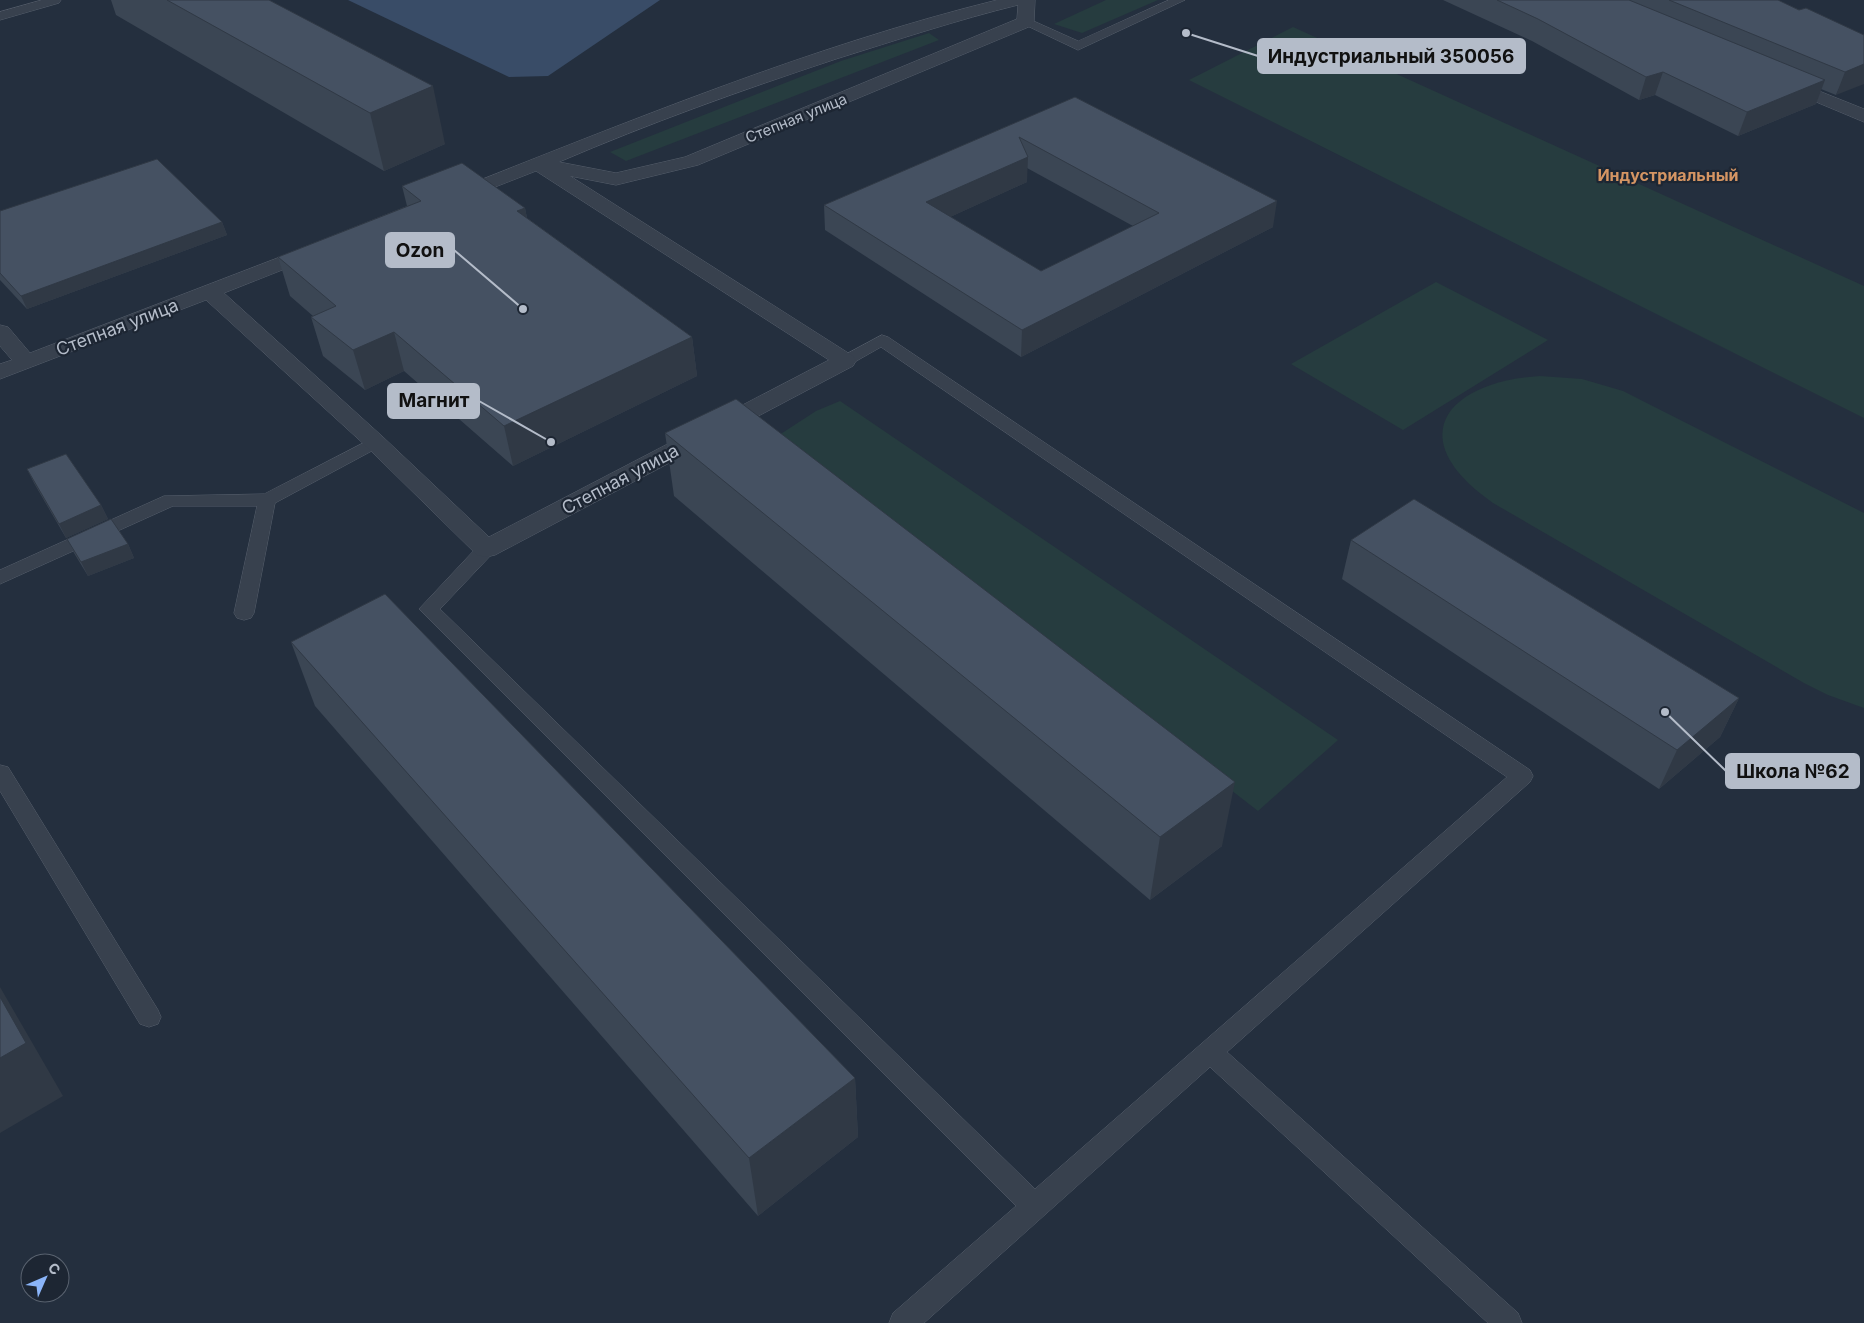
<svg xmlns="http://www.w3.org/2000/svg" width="1864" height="1323" font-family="Inter,sans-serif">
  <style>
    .green { fill: #263c3f }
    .water { fill: #394c67 }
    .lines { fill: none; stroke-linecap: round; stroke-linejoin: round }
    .service-casing { stroke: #565f6c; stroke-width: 1 }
    .minor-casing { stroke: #565f6c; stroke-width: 1 }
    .service { fill: #38414e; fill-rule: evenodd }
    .minor { fill: #38414e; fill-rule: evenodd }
    .wall { fill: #3b4654; fill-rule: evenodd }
    .shaded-wall { fill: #303945 }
    .building { fill: #455162; stroke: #303945; fill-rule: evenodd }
    .labels { text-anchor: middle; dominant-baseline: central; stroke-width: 4.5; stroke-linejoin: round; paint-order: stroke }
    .far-street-label { font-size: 15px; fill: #b4bcc9; stroke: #1d2633 }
    .far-quarter-label { font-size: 16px; font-weight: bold; fill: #d59563; stroke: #1d2633 }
    .street-label { font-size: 18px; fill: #b4bcc9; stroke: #1d2633 }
    .leader { fill: none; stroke: #b4bcc9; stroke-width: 2 }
    .callout-dot { fill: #b4bcc9; stroke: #1d2633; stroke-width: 2 }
    .callout { fill: #b4bcc9; stroke: #b4bcc9; stroke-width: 2 }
    .callout-label { font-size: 19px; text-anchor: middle; font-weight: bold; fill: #111 }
  </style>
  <rect width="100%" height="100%" fill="#242f3e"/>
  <g class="green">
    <path d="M1106 0H1158L1082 33 1054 24Z"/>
    <path d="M1293 27 1864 286V418L1189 80Z"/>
    <path d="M929 33 939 40 626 161 610 152 841 61Z"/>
    <path d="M1436 282 1548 340 1403 430 1291 364Z"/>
    <path d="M1540 376 1582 379 1623 391 1864 513V708L1828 695 1804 683 1493 503C1401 439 1445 382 1540 376Z"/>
    <path d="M840 401 1338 740 1258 811 776 437 816 411Z"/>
  </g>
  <path class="water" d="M348 0H660L548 76 509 77Z"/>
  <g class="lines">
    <g class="service-casing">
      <g id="service">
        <path d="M42 0H61L59 3 0 20V12Z"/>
        <path d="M1169 0H1185L1078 50 1019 22 1025 18 1029 19 1078 41Z"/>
        <path d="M882 335 888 337 1530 770 1533 776 1530 782 1227 1052 1518 1313 1522 1323H1488L1210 1067 924 1323H889L893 1313 1016 1206 419 609 479 545 486 543 493 545 495 549 493 553 440 609 1035 1189 1507 777 881 347 851 364H839L837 361 839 358Z"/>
        <path d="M375 437 381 438 384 442 381 446 275 503 254 613 251 618 244 620 237 618 234 613 257 506H173L0 584V570L164 496 264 494Z"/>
        <path d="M0 765 8 767 158 1010 161 1017 158 1024 149 1027 140 1024 0 791Z"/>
      </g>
    </g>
    <g class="minor-casing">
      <g id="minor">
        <path d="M997 0H1035L1034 22 1031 26 698 165 616 185 570 176 853 356 856 361 853 366 495 555 486 557 477 555 367 447 206 300 0 379V364L12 360 0 346V325L8 327 30 353 306 247 313 245 320 247 323 251 320 255 224 293 383 437 489 537 829 360 536 171 454 203 447 201 444 197 447 193C628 122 808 47 997 0ZM1018 5 1017 19 685 157 616 173 559 162C650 123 742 90 836 59 897 40 957 20 1018 5Z"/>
        <path d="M1784 77 1864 109V122L1778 86 1775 82 1778 78Z"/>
      </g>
    </g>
    <use href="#service" class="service"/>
    <use href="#minor" class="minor"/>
  </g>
  <g class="wall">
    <path d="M111 0H269L445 144 384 171 116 15Z"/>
    <path d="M1443 0H1778L1799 10 1864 35 1836 95 1821 89 1816 104 1738 136 1655 95 1639 100 1532 41Z"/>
    <path d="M1075 97 1273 227 1021 357 825 230 824 205ZM1027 168 1133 226 1041 271 950 217 1027 182Z"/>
    <path d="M402 186 525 208 527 218 692 337 697 376 513 466 404 371 365 390 323 356 311 317 313 316 290 296 278 257 407 206Z"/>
    <path d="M0 211 222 222 227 235 27 309 0 280Z"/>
    <path d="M665 433 1222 846 1150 900 674 496Z"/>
    <path d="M27 469 101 505 108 519 66 538 34 483Z"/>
    <path d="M67 539 128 544 134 558 88 576 74 553Z"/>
    <path d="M1351 540 1739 698 1720 737 1659 789 1342 579Z"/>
    <path d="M291 642 855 1078 858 1137 758 1216 315 706Z"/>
  </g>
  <g class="shaded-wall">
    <path d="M1864 64V84L1836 95 1845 72Z"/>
    <path d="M1663 72 1655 95 1639 100 1646 77Z"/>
    <path d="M1825 80 1816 104 1738 136 1747 112Z"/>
    <path d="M433 86 445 144 384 171 370 113Z"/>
    <path d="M1028 157 1027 182 926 228V202Z"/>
    <path d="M1277 201 1273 227 1021 357 1022 330Z"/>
    <path d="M525 208 532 246 517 211Z"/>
    <path d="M222 222 227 235 27 309 21 296Z"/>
    <path d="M394 332 404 371 365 390 353 350Z"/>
    <path d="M692 337 697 376 513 466 504 426Z"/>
    <path d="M101 505 108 519 66 538 59 524Z"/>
    <path d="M128 544 134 558 88 576 81 562Z"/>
    <path d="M1739 698 1720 737 1659 789 1677 750Z"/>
    <path d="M1235 782 1222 846 1150 900 1160 837Z"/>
    <path d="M0 987 63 1096 0 1133Z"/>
    <path d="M855 1078 858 1137 758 1216 749 1158Z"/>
  </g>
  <g class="building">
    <path d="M167 0H269L433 86 370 113Z"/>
    <path d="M1497 0H1629L1825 80 1747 112 1663 72 1646 77 1538 19Z"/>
    <path d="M1669 0H1778L1799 10 1806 8 1864 35V64L1845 72Z"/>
    <path d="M1075 97 1277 201 1022 330 824 205ZM1019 137 1159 213 1041 271 926 202 1028 157Z"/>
    <path d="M157 159 222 222 21 296 0 273V211Z"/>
    <path d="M462 163 525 208 517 211 692 337 504 426 394 332 353 350 311 317 336 306 278 257 421 201 402 186Z"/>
    <path d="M736 399 1235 782 1160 837 665 433Z"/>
    <path d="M66 454 101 505 59 524 27 469Z"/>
    <path d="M1414 499 1739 698 1677 750 1351 540Z"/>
    <path d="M111 519 128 544 81 562 67 539Z"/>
    <path d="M385 594 855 1078 749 1158 291 642Z"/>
    <path d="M0 997 26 1043 0 1058Z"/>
  </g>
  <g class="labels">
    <g class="far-street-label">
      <text transform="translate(796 118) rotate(-22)">Степная улица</text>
    </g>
    <g class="far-quarter-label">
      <text x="1668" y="175">Индустриальный</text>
    </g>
    <g class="street-label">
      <text transform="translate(117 327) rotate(-21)">Степная улица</text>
      <text transform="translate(620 479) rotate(-28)">Степная улица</text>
    </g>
  </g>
  <path class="leader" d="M1186 33L1258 56M523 309L454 250M551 442L479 401M1665 712L1726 771"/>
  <g class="callout-dot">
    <circle cx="1186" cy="33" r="5"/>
    <circle cx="523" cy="309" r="5"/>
    <circle cx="551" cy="442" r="5"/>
    <circle cx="1665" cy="712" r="5"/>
  </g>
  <g class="callout">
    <rect x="1258" y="39" width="267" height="34" rx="5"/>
    <rect x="386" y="233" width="68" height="34" rx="5"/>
    <rect x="388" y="384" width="91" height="34" rx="5"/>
    <rect x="1726" y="754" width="133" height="34" rx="5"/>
  </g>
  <g class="callout-label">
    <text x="1391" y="63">Индустриальный 350056</text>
    <text x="420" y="257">Ozon</text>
    <text x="434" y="407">Магнит</text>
    <text x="1793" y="778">Школа №62</text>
  </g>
  <g transform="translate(45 1278) rotate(45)"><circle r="24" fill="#1d2633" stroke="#59626f"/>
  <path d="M0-4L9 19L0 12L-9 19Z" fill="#8ab4f8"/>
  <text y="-8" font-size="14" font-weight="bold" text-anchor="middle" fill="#b4bcc9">С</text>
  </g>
</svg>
